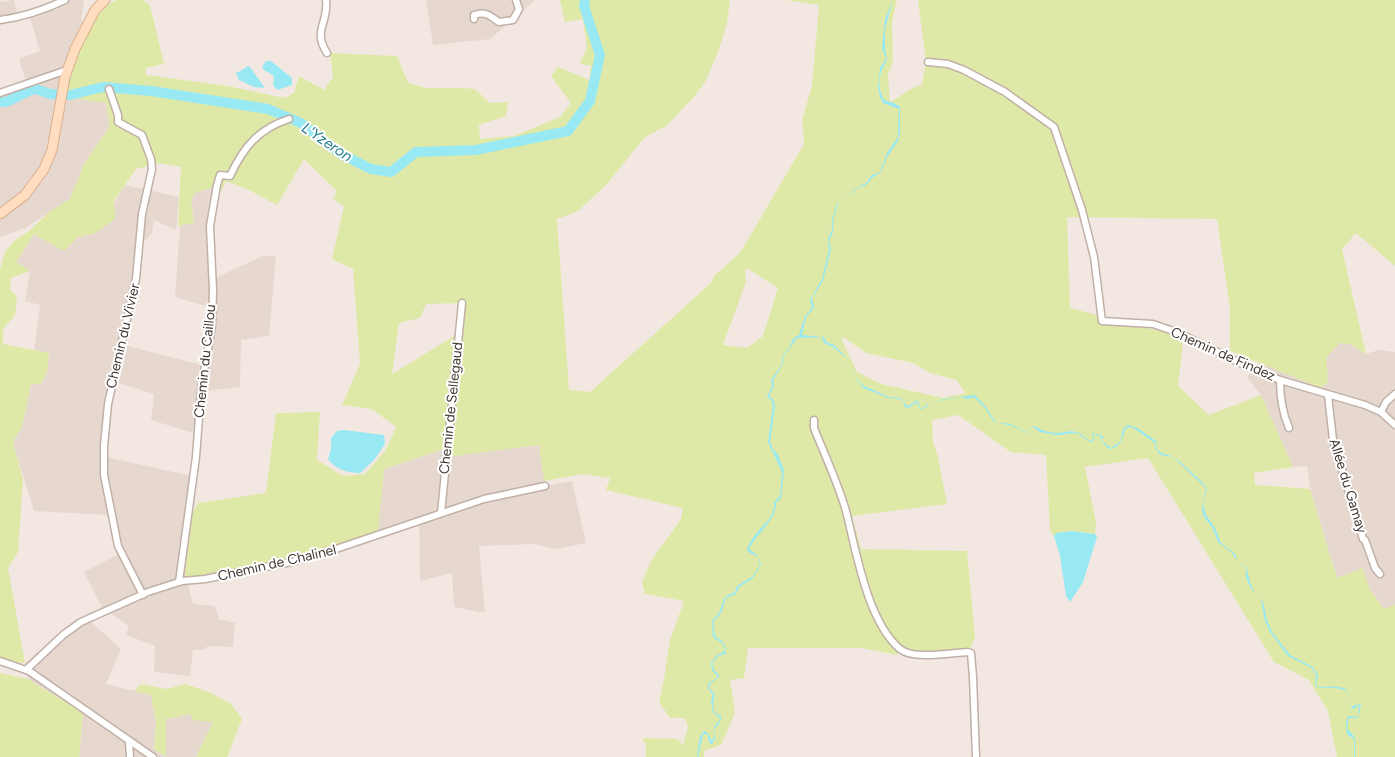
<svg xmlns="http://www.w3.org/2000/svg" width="1395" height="757" font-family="Figtree,sans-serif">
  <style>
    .residential { fill: #e6d8cf }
    .green { fill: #dfe9a7; fill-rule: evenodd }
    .water { fill: #99e9f4 }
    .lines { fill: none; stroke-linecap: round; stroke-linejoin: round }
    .river { stroke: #99e9f4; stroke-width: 10 }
    .minor-casing { stroke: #c0b0a7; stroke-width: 9 }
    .secondary-casing { stroke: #d8b090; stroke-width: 11 }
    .minor { stroke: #fff; stroke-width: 6 }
    .secondary { stroke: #ffddbe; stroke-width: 9 }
    .labels { text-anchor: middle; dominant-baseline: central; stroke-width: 4; stroke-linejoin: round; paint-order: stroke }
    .street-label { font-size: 14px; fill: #433732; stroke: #fff }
    .water-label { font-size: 15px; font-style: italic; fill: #217d8b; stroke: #fff }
  </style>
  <rect width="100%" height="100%" fill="#f2e8e1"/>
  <g class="residential">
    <path d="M14 0 17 13 44 6 58 0H84L81 21 92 25 110 126 84 164 70 199 25 228 0 237V90L26 82 19 59 40 51 30 18 0 22V2Z"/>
    <path d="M426 0H535L490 39 433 45Z"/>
    <path d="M125 185 179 197 176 230 154 220 152 233 144 241 138 278 124 345 201 365 209 307 175 297 180 226 194 223 191 199 196 192 212 188 218 193 213 225 215 278 263 256H276L269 336 241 340 240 387 206 391 200 435 151 420 154 394 115 382 110 412 106 457 196 477 185 573 193 604 215 606 219 619 235 623 233 647 209 646 202 650H193L190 676 154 672 155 646 126 635 129 626 109 612 90 621 121 649 106 684 151 695 156 723 154 749 165 757H79L83 713 28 679 25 663 72 622 102 607 84 572 119 554 107 515 34 511 13 442 22 427 31 383 41 384 47 373 49 353 34 350 40 305 25 301 30 271 16 262 34 234 64 250 78 237 96 233Z"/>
    <path d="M1340 343 1350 344 1366 354 1379 350 1395 352V605L1384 609 1369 588 1337 578 1310 489 1307 466 1293 467 1261 395 1247 377 1259 362 1321 388 1328 381 1325 358Z"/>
    <path d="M540 445 545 486 572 481 586 543 556 549 533 544 479 546 485 613 454 607 452 573 420 581 419 520 377 535 384 469 447 448V456Z"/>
    <path d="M190 714 214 722 196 757H166V719Z"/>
  </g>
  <g class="green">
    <path d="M116 0H142L150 5 164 64 146 68V75L228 86 284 98 294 93 299 76 324 90 333 77 330 53 397 56 408 83 427 88H464L475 89 490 103 508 102 506 116 479 125 480 139 514 136 560 117 571 103 551 76 558 67 589 80 591 66 580 64 587 48 583 19 565 22 560 0H730L727 23 719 50 705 82 693 98 667 125 644 138 607 184 578 211 557 219 569 390 590 392 712 282 714 276 740 253 804 144 802 120 812 86 819 5 786 0H897L892 22 893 62 888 73 890 102C901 97 911 86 922 85L926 62 918 0H1395V266L1356 233 1342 249 1366 354 1350 344 1340 343 1326 358 1328 382 1321 388 1230 351V308L1217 219 1067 217 1070 308 1171 334 1183 342 1178 386 1209 415 1261 395 1293 467 1254 473 1255 485 1310 489 1337 578 1363 568 1369 588 1384 609 1395 605V757H1337L1328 711 1309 680 1274 662 1148 458 1085 467 1096 523 1095 534C1081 532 1065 528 1054 536L1050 530 1046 455 1011 452 958 415 932 420 933 442 938 457 947 504 852 516 861 549 967 551 975 637 968 655 934 657 900 654V651L897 655 861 648H748L744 678 730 680 735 713 721 745 704 751V757H646V746L642 738 678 739 683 746 688 727 685 718H670L659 702 664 679 670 640 684 601 645 594 642 582 651 561 681 519 683 508 606 490 610 478 582 474 544 481 539 445 446 457 447 448 384 469 378 531 310 554 257 566 186 578 185 573 192 514 198 503 266 493 276 413 320 412 317 460 343 476 365 474 386 450 396 427 372 409 342 405 360 364 353 269 332 259 344 206 333 199 337 191 304 159 277 205 249 190 226 181 223 188 218 193 212 188 196 192 191 199 194 223 178 226 181 167 160 163 136 169 114 201 115 219 96 233 78 237 64 251 34 234 16 262 30 271 11 278 10 289 17 297 15 315 3 329V344L49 353 47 373 41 384H31L22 427 13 442 23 479 18 552 8 568 25 663 7 661 0 657V269L5 252 14 241 29 231 48 213 70 199 84 164 110 126 106 103 67 97C73 62 84 19 116 0ZM745 269 750 270 778 288 763 336 747 348 723 345 746 282ZM462 303 459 333 392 374 399 323 420 318 426 304ZM841 338H845L866 353 913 363 930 373 956 380 966 393 943 398 881 384 857 372Z"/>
    <path d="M0 673 28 679 83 713 79 757H0Z"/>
    <path d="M141 684 167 689 185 684 209 692 231 704 242 719 227 757H196L213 722 193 720 190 714 166 719V757L154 749 156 723 151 695 134 691Z"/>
  </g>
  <g class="water">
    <path d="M893 0 885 29V49L887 60C879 74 876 84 884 100L894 103 900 107V132L898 141 887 157 881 172 873 177 866 185 858 188 838 204 833 221V232L829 241 831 249 823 281 812 298 814 308 806 317 802 335 824 337 826 342 834 345 845 356 849 368 862 385 889 397 901 398 904 401 906 406 910 405 917 400 921 409 928 404 929 405 921 410 916 402 910 407 905 408 903 400 900 399 889 398 863 388 849 368 846 358 833 347 824 343 822 337 797 338 783 357V364L773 380 774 387 769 395 774 401 775 406 770 442 774 451 777 453 784 470 781 498 776 503C776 521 757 532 749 549L758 556 761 565 752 579 739 587 736 594 726 598 721 613 713 622 715 636 724 643 726 651 725 654 718 656 712 663 714 670 719 675V677L709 685 710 689 715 695 713 703 714 712 721 716V720L714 730 715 738 712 744H710L707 734H703L698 757H697L700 736 704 731 707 732 712 741C717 732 709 730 720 720L719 717 713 712 711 701 713 695C710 691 706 688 709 683L718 677 712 670 711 663 716 656 725 651 723 644 713 637 712 621 719 613 725 597 735 592 737 586 752 577 760 565 758 557 748 552 747 549C750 543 752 538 756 534 764 524 775 517 774 502L780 496 782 472 768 442 773 406 772 401 767 396 772 387 771 380 782 364V357L790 346 793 339 799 335 805 316 812 308 810 300 822 279 829 250 828 239 832 230V220L837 204 846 198 855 189 866 183 872 175 880 172 887 153 898 137 899 109 883 103 880 97 878 87 880 68 886 59 882 48 885 19Z"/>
    <path d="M266 61H271L292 78V85L277 90 273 85 274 76 264 70 262 67Z"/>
    <path d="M247 66 250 67 265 88 254 87 239 80 236 73 244 69Z"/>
    <path d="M975 395 986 407 996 423C1002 423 1008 423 1013 425 1018 427 1023 431 1028 432L1033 426C1041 429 1047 433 1056 433 1063 433 1070 430 1076 432 1081 433 1085 438 1090 441L1093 439 1092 433 1103 436 1102 441 1111 448 1120 442C1122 438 1121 429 1126 426 1133 422 1150 438 1156 441 1157 445 1156 450 1160 452 1163 455 1168 454 1171 456 1176 457 1205 484 1207 488L1203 504 1206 515 1215 528 1221 543 1235 554 1238 562 1246 566 1250 582 1254 592 1263 602 1267 620 1272 632 1290 655 1313 667 1318 676 1316 684 1317 686C1338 689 1349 680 1351 707L1358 704 1361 705 1358 718H1349C1345 734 1350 728 1355 739V757H1354V739L1347 734 1346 723 1348 716 1358 717 1359 704 1354 709 1351 708 1349 694C1339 684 1327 691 1315 686L1316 675 1312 668 1288 656 1270 632 1265 621 1261 600 1252 590 1246 578V567L1238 562 1232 553 1218 542 1213 529 1203 515 1202 507 1206 488 1173 457 1160 455 1156 449 1155 443 1132 427 1126 428C1121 438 1123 447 1109 449L1102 442 1101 437 1093 434 1094 439 1092 442H1090L1077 433 1057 435 1040 432 1033 427 1027 433 1013 426 994 422 985 408 974 397 968 399 960 397 931 402C946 398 960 397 975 395Z"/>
    <path d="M344 430 384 435 385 444 374 460 360 473C348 473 335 469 328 459L331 449V438L337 431Z"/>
    <path d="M1071 531 1095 534 1097 537 1083 582 1070 602 1066 596 1060 556 1054 536 1056 533Z"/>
  </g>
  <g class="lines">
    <path class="river" d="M0 102H6L31 90 36 89 50 94 70 95 103 87 151 91 268 109 301 123 341 154 371 169 391 172 416 152 476 150 568 131 590 101 600 55 584 6 585 0"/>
    <g class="minor-casing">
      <g id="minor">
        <path d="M326 0C329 23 312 30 327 53"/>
        <path d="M474 19V15C486 11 490 16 499 22L513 20 519 9 516 0"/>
        <path d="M0 20C23 17 44 10 65 0"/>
        <path d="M928 62 948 64 964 70 1005 92 1054 127 1082 210 1094 257 1102 321 1153 324 1179 333 1242 364 1280 380 1365 405 1381 412 1395 425"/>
        <path d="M109 89 118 115V122L142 135 151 159 152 169 142 214 136 279 108 404 104 446V475L118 546 143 595"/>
        <path d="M0 93 67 70"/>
        <path d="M1280 380C1280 397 1282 412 1289 428"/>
        <path d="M1328 395 1333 440 1363 539 1365 540 1375 568 1380 574"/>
        <path d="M1381 412 1386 402 1395 394"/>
        <path d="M814 420V428C825 456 838 483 846 511 856 550 867 621 900 649 913 660 951 653 967 652L971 653 973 677 976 757"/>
        <path d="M441 513 462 303"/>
        <path d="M179 582 196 457 201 391 212 325 213 290 210 226 217 185 220 175 230 176C243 148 258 129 289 119"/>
        <path d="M0 661 29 671 153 757"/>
        <path d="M26 670 63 635 81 622 148 592 182 581 205 579 296 561 336 549 484 499 545 486"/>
        <path d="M129 741 130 757"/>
      </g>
    </g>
    <g class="secondary-casing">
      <path id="secondary" d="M0 214 25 195 44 169 52 150 65 77 75 49 95 10 105 0"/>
    </g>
    <use href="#minor" class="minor"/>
    <use href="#secondary" class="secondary"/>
  </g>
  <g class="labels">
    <g class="street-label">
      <text transform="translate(123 336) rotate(-77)">Chemin du Vivier</text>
      <text transform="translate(1223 354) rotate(24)">Chemin de Findez</text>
      <text transform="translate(205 361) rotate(-84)">Chemin du Caillou</text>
      <text transform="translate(451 408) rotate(-84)">Chemin de Sellegaud</text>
      <text transform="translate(1348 486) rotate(73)">Allée du Gamay</text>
      <text transform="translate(277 563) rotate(-13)">Chemin de Chalinel</text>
    </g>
    <g class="water-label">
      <text transform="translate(327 142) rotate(34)">L'Yzeron</text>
    </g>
  </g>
</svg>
